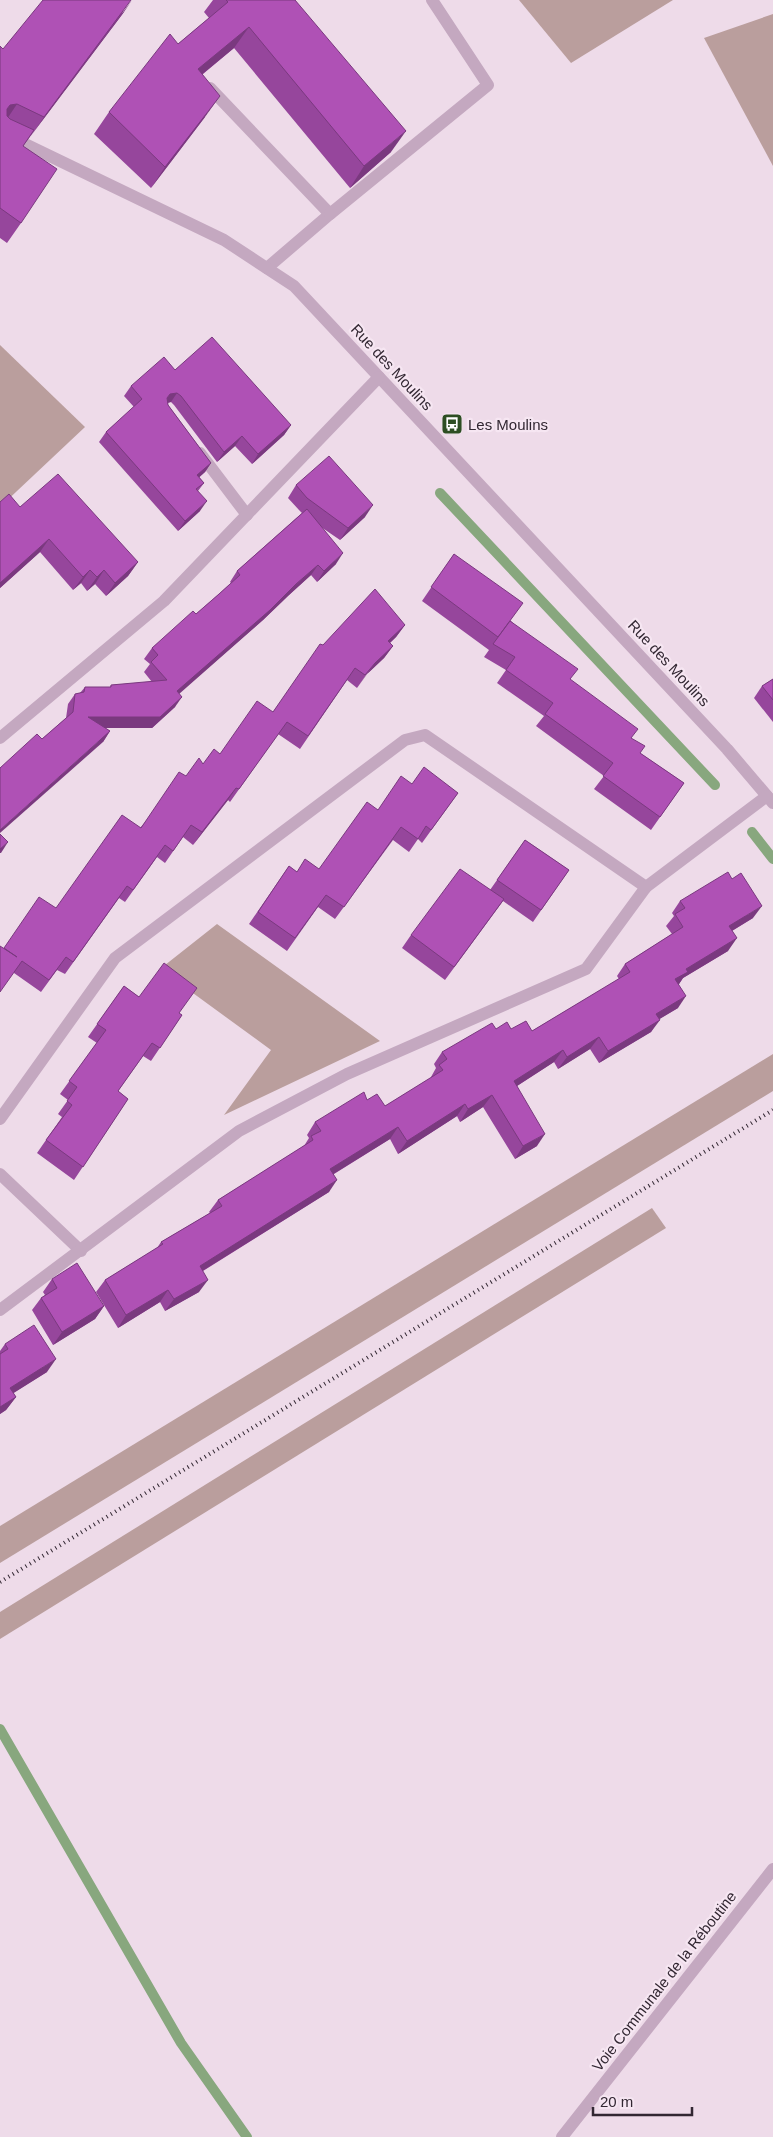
<svg xmlns="http://www.w3.org/2000/svg" width="773" height="2137" font-family="Arial,sans-serif">
  <style>
    .green { fill: #ba9e9d }
    .lines { fill: none; stroke-linecap: round; stroke-linejoin: round }
    .stream { stroke: #88a77e; stroke-width: 10 }
    .service { stroke: #c4a8c0; stroke-width: 12 }
    .minor { stroke: #c4a8c0; stroke-width: 12 }
    .rail { stroke: #322732; stroke-width: 4; stroke-dasharray: 1 4; stroke-linecap: butt }
    .wall { fill: #96469c }
    .shaded-wall { fill: #7a397f }
    .building { fill: #af51b5; stroke: #7a397f }
    .labels { text-anchor: middle; dominant-baseline: central; stroke-width: 4.5; stroke-linejoin: round; paint-order: stroke }
    .street-label { font-size: 15px; fill: #322732; stroke: #f6e6f2 }
    .poi-label { font-size: 15px; fill: #322732; stroke: #f6e6f2; text-anchor: start }
  </style>
  <rect width="100%" height="100%" fill="#eedbe9"/>
  <g class="green">
    <path d="M519 0H673L571 63Z"/>
    <path d="M773 14V166L704 38Z"/>
    <path d="M0 345 85 427 0 507Z"/>
    <path d="M217 924 380 1041 224 1115 271 1050 160 969Z"/>
    <path d="M773 1054V1091L0 1563V1526Z"/>
    <path d="M652 1208 666 1228 0 1639V1612Z"/>
  </g>
  <g class="lines">
    <g class="stream">
      <path d="M440 493 715 785"/>
      <path d="M752 832 773 859"/>
      <path d="M0 1729 181 2043 247 2137"/>
    </g>
    <g class="service">
      <path d="M210 88 330 214 267 268"/>
      <path d="M330 214 488 85 432 0"/>
      <path d="M200 453 247 515"/>
    </g>
    <g class="minor">
      <path d="M0 132 224 240 294 286 727 749 773 803"/>
      <path d="M0 738 164 601 379 377"/>
      <path d="M0 1119 115 958 405 740 425 735 646 887"/>
      <path d="M0 1174 81 1251"/>
      <path d="M0 1310 239 1131 347 1074 586 969 646 887 767 796"/>
      <path d="M562 2137 773 1869"/>
    </g>
    <path class="rail" d="M0 1582 773 1110"/>
  </g>
  <g class="wall">
    <path d="M213 0H295L391 152 350 188 234 48 203 74 205 117 151 188 94 134 109 112 178 44 209 18 204 12Z"/>
    <path d="M124 12 23 146 21 223 7 243 0 238V46L3 49Z"/>
    <path d="M175 370 291 425 284 435 252 464 235 446 217 462 174 405 171 402 168 403V405L211 463 205 472 199 477 204 483 198 491 200 511 178 531 99 442 106 432 134 407 124 396 131 386Z"/>
    <path d="M296 485 365 517 340 540 321 527 336 564 317 582 311 575 289 595 263 620 179 693 175 707 152 728H105L110 731 103 742 42 739 66 718 68 704 75 694 80 693 85 687H110L111 685 152 682 144 672 150 664 144 659 152 648 196 614 219 594 231 583 230 582 237 571 302 513 299 510 288 498Z"/>
    <path d="M0 502 20 507 138 562 128 576 106 596 95 584 87 591 81 583 73 590 40 552 0 588Z"/>
    <path d="M454 554 511 621 570 680 631 738 640 753 684 783 651 830 594 789 604 776 536 726 544 716 497 683 506 670 484 657 489 650 422 601Z"/>
    <path d="M405 625 396 637 390 643 393 646 384 658 366 675 357 688 347 680 300 749 278 734 230 802 228 800 193 845 183 837 165 863 157 857 125 902 119 898 65 974 57 970 41 992 14 973 4 948 56 908 140 828 186 776 203 764 220 754 273 712 323 645Z"/>
    <path d="M773 679V722L754 698 762 686Z"/>
    <path d="M412 784 458 793 422 843 418 839 409 852 393 840 335 919 318 907 287 951 249 924 289 866 297 872 319 869 378 810Z"/>
    <path d="M525 840 569 870 533 922 503 901 445 980 402 948 411 935 490 890Z"/>
    <path d="M680 901 753 918 732 931 728 951 683 978 679 984 678 1008 659 1019 651 1032 599 1063 590 1049 558 1069 554 1062 517 1086 537 1146 515 1159 483 1107 460 1122 457 1116 398 1154 390 1139 334 1174 329 1192 203 1271 199 1292 165 1311 160 1302 118 1328 96 1292 105 1280 157 1248 161 1242 210 1213 209 1212 218 1200 304 1146 309 1138 307 1135 315 1122 367 1100 385 1106 431 1078V1077L436 1068 434 1064 442 1052 496 1029 532 1031 619 979 617 976 625 964 672 934 666 926 674 916 672 913Z"/>
    <path d="M124 986 139 997 182 1015 151 1061 143 1056 118 1091 128 1099 74 1180 37 1153 62 1117 58 1114 68 1100 60 1094 97 1043 88 1037Z"/>
    <path d="M52 1279 104 1306 95 1319 53 1345 32 1310 41 1298 45 1295 43 1292Z"/>
    <path d="M5 1344 47 1372 13 1393 16 1397 6 1410 0 1414V1351Z"/>
  </g>
  <g class="shaded-wall">
    <path d="M132 0 124 12 30 137 44 117Z"/>
    <path d="M249 27 234 48 183 90 198 69Z"/>
    <path d="M220 96 205 117 151 188 165 167Z"/>
    <path d="M17 104 3 125 0 118 10 105Z"/>
    <path d="M406 131 391 152 350 188 364 166Z"/>
    <path d="M177 393 171 402 164 403 170 394Z"/>
    <path d="M291 425 284 435 252 464 258 454Z"/>
    <path d="M242 436 235 446 217 462 224 452Z"/>
    <path d="M211 463 205 472 191 485 197 475Z"/>
    <path d="M207 501 200 511 178 531 185 521Z"/>
    <path d="M373 505 365 517 340 540 348 528Z"/>
    <path d="M49 539 40 552 0 588V583Z"/>
    <path d="M343 553 336 564 317 582 324 571Z"/>
    <path d="M138 562 128 576 106 596 115 583Z"/>
    <path d="M318 565 311 575 289 595 263 620 170 702 177 691Z"/>
    <path d="M90 570 81 583 73 590 83 577Z"/>
    <path d="M104 570 95 584 87 591 97 577Z"/>
    <path d="M405 625 396 637 379 653 388 641Z"/>
    <path d="M393 646 384 658 366 675 357 688 375 663Z"/>
    <path d="M182 697 175 707 152 728H80L88 717Z"/>
    <path d="M110 731 103 742 0 833V830Z"/>
    <path d="M236 788 228 800 193 845 202 832Z"/>
    <path d="M8 842 1 853H0V849Z"/>
    <path d="M762 906 753 918 720 938 729 926Z"/>
    <path d="M737 938 728 951 683 978 679 984 667 992 675 979 686 969Z"/>
    <path d="M686 996 678 1008 648 1026 656 1014Z"/>
    <path d="M660 1020 651 1032 599 1063 608 1051Z"/>
    <path d="M599 1037 590 1049 558 1069 567 1057Z"/>
    <path d="M563 1050 554 1062 506 1093 514 1081Z"/>
    <path d="M492 1095 483 1107 460 1122 468 1109Z"/>
    <path d="M465 1104 457 1116 398 1154 407 1141Z"/>
    <path d="M398 1127 390 1139 322 1181 330 1169Z"/>
    <path d="M545 1134 537 1146 515 1159 523 1146Z"/>
    <path d="M337 1180 329 1192 191 1278 200 1266Z"/>
    <path d="M208 1280 199 1292 165 1311 174 1299Z"/>
    <path d="M168 1290 160 1302 118 1328 126 1315Z"/>
    <path d="M104 1306 95 1319 53 1345 62 1332Z"/>
    <path d="M56 1359 47 1372 1 1401 10 1388Z"/>
    <path d="M16 1397 6 1410 0 1414V1407Z"/>
  </g>
  <g class="building">
    <path d="M43 0H131L44 117 17 104 10 105 7 109V116L10 119 34 130 23 146 57 169 21 223 0 208V46L3 49Z"/>
    <path d="M226 0H295L406 131 364 166 249 27 198 69 220 96 165 167 109 112 170 34 178 44 228 2Z"/>
    <path d="M212 337 291 425 258 454 242 436 224 452 181 396 177 393 170 394 167 398 168 405 211 463 197 475 204 483 196 489 207 501 185 521 106 432 142 399 131 386 164 357 175 370Z"/>
    <path d="M329 456 373 505 348 528 307 498 296 485Z"/>
    <path d="M58 474 138 562 115 583 104 570 97 577 90 570 83 577 49 539 0 583V502L9 494 20 507Z"/>
    <path d="M307 509 343 553 324 571 318 565 296 584 270 610 177 691 182 697 160 717H88L110 731 0 830V768L37 734 42 739 73 712 75 694 84 692 85 687H111V685L167 680 151 662 158 655 152 648 193 611 196 614 219 594 240 575 237 571Z"/>
    <path d="M454 554 523 603 498 637 431 587Z"/>
    <path d="M375 589 405 625 388 641 393 646 375 663 365 675 355 668 308 736 287 722 239 789 236 788 202 832 191 825 173 851 165 845 133 890 127 886 73 962 66 957 49 980 22 961 0 992V946L17 957 4 948 39 897 56 908 122 815 141 828 179 772 186 776 199 758 203 764 214 749 220 754 257 701 273 712 320 644 323 645Z"/>
    <path d="M510 621 578 669 570 679 638 729 631 738 645 746 640 753 684 783 660 817 603 776 613 763 545 714 553 703 506 670 515 657 493 644Z"/>
    <path d="M773 679V700L762 686Z"/>
    <path d="M424 767 458 793 431 830 426 826 418 839 401 827 344 907 326 895 295 938 258 912 289 866 297 872 305 859 319 869 367 802 378 810 401 776 412 784Z"/>
    <path d="M0 834 8 842 0 849Z"/>
    <path d="M525 840 569 870 541 910 497 880Z"/>
    <path d="M460 869 504 899 454 967 411 935Z"/>
    <path d="M728 872 732 879 741 873 762 906 729 926 737 938 686 969 688 972 675 979 686 996 656 1014 660 1020 608 1051 599 1037 567 1057 563 1050 514 1081 545 1134 523 1146 492 1095 468 1109 465 1104 407 1141 398 1127 330 1169 337 1180 200 1266 208 1280 174 1299 168 1290 126 1315 105 1280 163 1244 161 1242 222 1206 218 1200 313 1140 311 1136 321 1131 315 1122 364 1092 367 1100 377 1094 385 1106 443 1070 439 1065 447 1059 442 1052 492 1023 496 1029 507 1022 511 1029 526 1021 532 1031 630 972 625 964 683 927 675 914 685 908 680 901Z"/>
    <path d="M164 963 197 988 179 1013 182 1015 160 1048 152 1043 118 1091 128 1099 83 1167 46 1140 72 1105 67 1101 77 1087 69 1081 106 1030 97 1024 124 986 139 997Z"/>
    <path d="M77 1263 104 1306 62 1332 41 1298 57 1288 52 1279Z"/>
    <path d="M34 1325 56 1359 10 1388 16 1397 0 1407V1354L8 1349 5 1344Z"/>
  </g>
  <defs>
    <g id="bus-square" transform="scale(1.125)"><rect x="-9" y="-9" width="18" height="18" rx="4" fill="#2d4e23" stroke="#f6e6f2"/><path d="M-5-6H5V4H4V6H2V4H-2V6H-4V4H-5ZM-3.5-4V0h7V-4ZM-3.5 1.2v1.5H-2V1.2ZM2 1.2v1.5H3.5V1.2Z" fill="#fff"/></g>
  </defs>
  <g fill-rule="evenodd">
    <use href="#bus-square" x="452" y="424"/>
  </g>
  <g class="labels">
    <g class="street-label">
      <text transform="translate(392 367) rotate(47)">Rue des Moulins</text>
      <text transform="translate(669 663) rotate(47)">Rue des Moulins</text>
      <text transform="translate(664 1981) rotate(-52)">Voie Communale de la Réboutine</text>
    </g>
    <g class="poi-label">
      <text x="468" y="424">Les Moulins</text>
    </g>
  </g>
  <path d="M593 2107v8h99v-8" fill="none" stroke="#322732" stroke-width="2.5"/>
  <text x="600" y="2107" font-size="15" fill="#322732" stroke="#f6e6f2" stroke-width="4" paint-order="stroke">20 m</text>
</svg>
